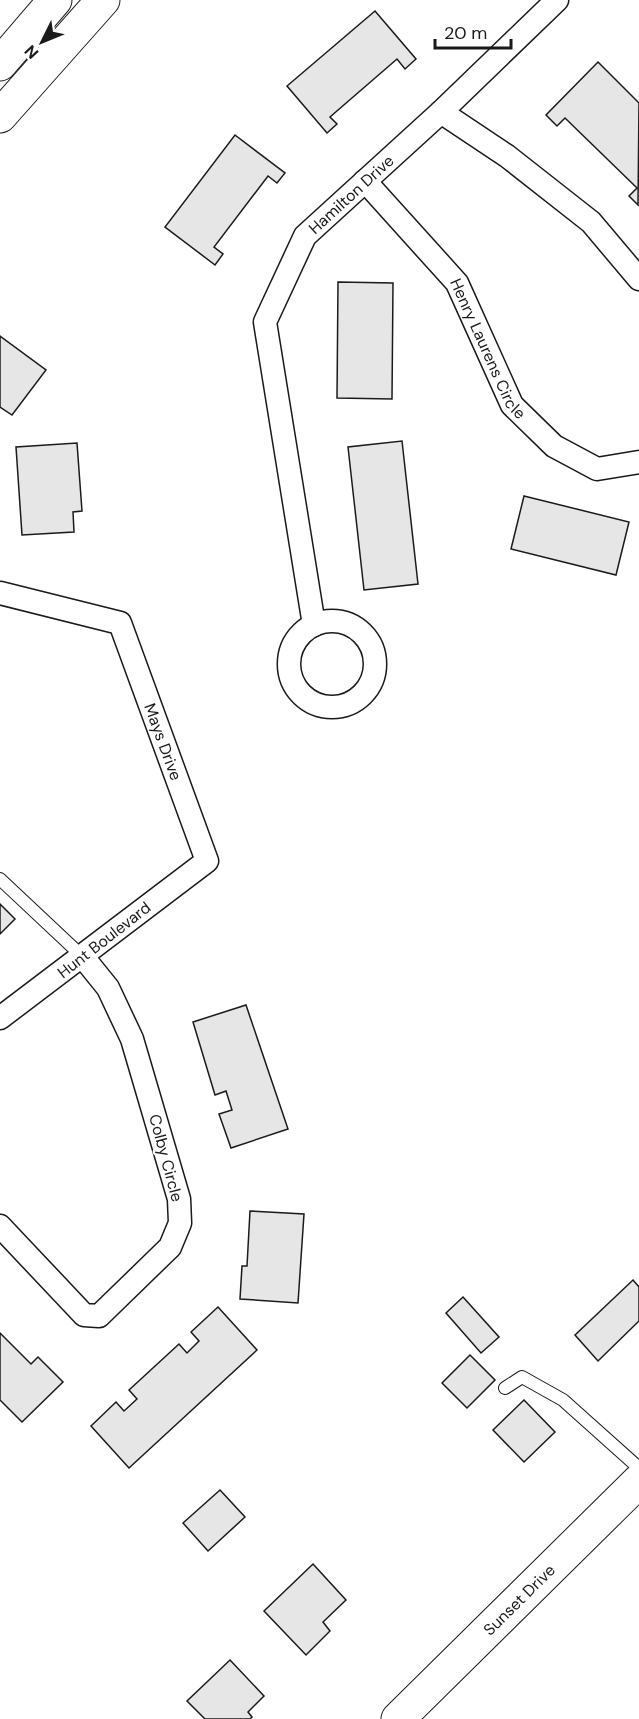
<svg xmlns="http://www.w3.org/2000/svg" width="639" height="1719" font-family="'DM Sans',sans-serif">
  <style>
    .building { fill: #e6e6e6; stroke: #1a1a1a; stroke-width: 1.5 }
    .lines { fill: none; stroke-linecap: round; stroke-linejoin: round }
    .lane-casing { stroke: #1a1a1a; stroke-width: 14 }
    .street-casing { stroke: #1a1a1a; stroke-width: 25 }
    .secondary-casing { stroke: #1a1a1a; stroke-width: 35 }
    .highway-casing { stroke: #1a1a1a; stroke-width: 35 }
    .lane { stroke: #fff; stroke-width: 12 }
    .street { stroke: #fff; stroke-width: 22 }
    .secondary { stroke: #fff; stroke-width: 33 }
    .highway { stroke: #fff; stroke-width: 33 }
    .labels { text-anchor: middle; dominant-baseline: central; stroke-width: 4.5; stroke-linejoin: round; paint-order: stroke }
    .street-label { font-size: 16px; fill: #1a1a1a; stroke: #fff }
  </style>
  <rect width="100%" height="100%" fill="#fff"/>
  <g class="building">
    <path d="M375 11 416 59 405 69 397 59 330 117 337 124 327 133 287 86Z"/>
    <path d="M598 62 639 103 638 205 629 196 637 188 565 118 557 126 546 115Z"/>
    <path d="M235 135 285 173 277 183 268 176 214 247 223 254 215 265 165 227Z"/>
    <path d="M338 282 393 283 392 399 337 398Z"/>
    <path d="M0 336 46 370 12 415 0 407Z"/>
    <path d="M402 441 418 584 364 590 348 447Z"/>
    <path d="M77 443 82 511 73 512 74 532 22 535 16 447Z"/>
    <path d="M524 496 629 522 616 575 511 549Z"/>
    <path d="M0 904 15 919 0 934Z"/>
    <path d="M246 1005 288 1129 231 1148 219 1114 232 1110 226 1091 215 1095 193 1022Z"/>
    <path d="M250 1211 304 1214 298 1303 240 1299 242 1266H247Z"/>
    <path d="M633 1280 639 1287V1321L598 1361 575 1335Z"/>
    <path d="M463 1297 499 1337 481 1353 446 1313Z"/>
    <path d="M218 1307 257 1350 129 1468 91 1426 116 1402 124 1411 137 1399 129 1390 179 1344 187 1353 199 1341 191 1332Z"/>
    <path d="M0 1333 31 1364 38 1357 63 1382 22 1422 0 1400Z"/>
    <path d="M470 1355 495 1380 467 1408 442 1383Z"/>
    <path d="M524 1400 555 1432 524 1462 493 1430Z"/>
    <path d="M220 1490 245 1517 208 1551 183 1523Z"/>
    <path d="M313 1564 346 1600 323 1622 330 1631 306 1655 264 1611Z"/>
    <path d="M230 1660 264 1696 248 1712 252 1717 250 1719H205L187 1701Z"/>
  </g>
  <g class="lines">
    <g class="lane-casing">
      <g id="lane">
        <path d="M0 879 83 957"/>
        <path d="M505 1388 522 1377 563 1400 639 1468"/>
      </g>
    </g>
    <g class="street-casing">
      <g id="street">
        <path d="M441 112 507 156 591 222 639 279"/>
        <path id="s1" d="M365 181 457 283 512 405 554 446 597 469 639 462"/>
        <path id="s2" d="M0 593 120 623 207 861 0 1018"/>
        <circle cx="332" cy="664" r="43"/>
        <path id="s3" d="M314 625 265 322 305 236 441 112 557 0"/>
        <path d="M0 1226 84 1315 99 1316 170 1247 180 1223 179 1199 132 1039 108 988 83 957"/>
      </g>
    </g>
    <g class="secondary-casing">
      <g id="secondary">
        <path id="s4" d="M398 1719 639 1481"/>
      </g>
    </g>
    <g class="highway-casing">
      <g id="highway">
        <path d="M0 64 55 0"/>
        <path d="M0 116 103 0"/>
      </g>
    </g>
    <use href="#lane" class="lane"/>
    <use href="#street" class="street"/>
    <use href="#secondary" class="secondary"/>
    <use href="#highway" class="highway"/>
  </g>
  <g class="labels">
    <g class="street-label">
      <text stroke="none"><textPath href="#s3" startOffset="464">Hamilton Drive</textPath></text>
      <text stroke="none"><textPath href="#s1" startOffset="210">Henry Laurens Circle</textPath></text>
      <text stroke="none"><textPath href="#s2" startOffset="250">Mays Drive</textPath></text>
      <text transform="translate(104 940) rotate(-38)">Hunt Boulevard</text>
      <text transform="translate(166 1158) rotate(75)">Colby Circle</text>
      <text stroke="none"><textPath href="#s4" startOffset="170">Sunset Drive</textPath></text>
    </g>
  </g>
  <g transform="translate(42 42) rotate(227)" stroke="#ffffff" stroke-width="4.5" paint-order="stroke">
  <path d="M0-4.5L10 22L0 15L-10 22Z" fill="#1a1a1a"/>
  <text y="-9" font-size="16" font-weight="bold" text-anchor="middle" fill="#1a1a1a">N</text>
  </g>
  <path d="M435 39v9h76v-9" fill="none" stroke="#1a1a1a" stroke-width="3"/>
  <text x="444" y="39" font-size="18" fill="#1a1a1a" stroke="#ffffff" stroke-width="4.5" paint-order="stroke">20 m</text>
</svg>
